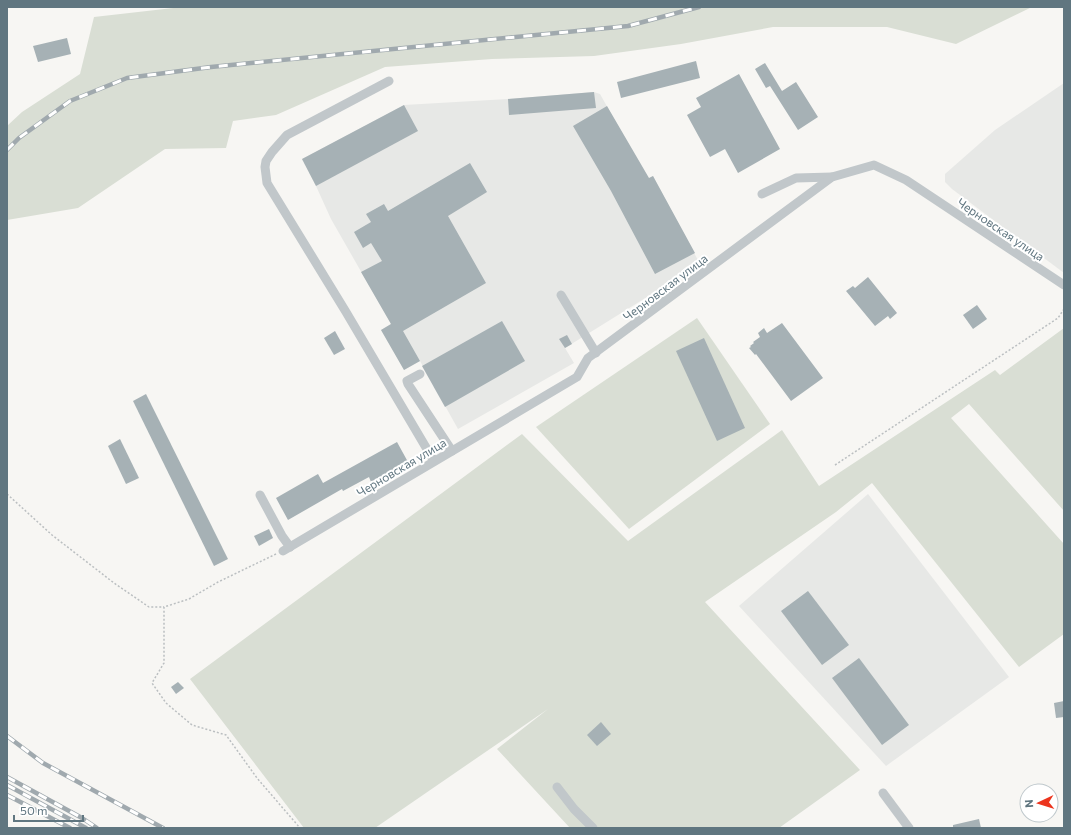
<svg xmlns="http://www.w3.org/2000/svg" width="1071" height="835" font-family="Commissioner,sans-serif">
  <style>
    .built { fill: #e7e8e6 }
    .green { fill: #d9ded4 }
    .building { fill: #a6b1b5 }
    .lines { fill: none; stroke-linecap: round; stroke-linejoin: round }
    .path { stroke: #bbbfc1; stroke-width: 1.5; stroke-dasharray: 2 2; stroke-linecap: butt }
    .minor { stroke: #c1c7ca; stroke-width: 9 }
    .rail-casing { stroke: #a0a9ae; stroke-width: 4.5 }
    .rail { stroke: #fff; stroke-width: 3; stroke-dasharray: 9; stroke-linecap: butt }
    .labels { text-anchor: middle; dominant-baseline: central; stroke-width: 4; stroke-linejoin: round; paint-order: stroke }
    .street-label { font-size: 12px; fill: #607680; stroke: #fff }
  </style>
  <rect width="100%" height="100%" fill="#f7f6f3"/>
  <g class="built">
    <path d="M1064 83V273L952 189 945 182V174L995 130Z"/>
    <path d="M594 92 600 94 648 179 653 176 700 264 565 348 574 363 458 429 420 361 404 370 381 330 391 324 331 219 316 186 302 159 404 105 508 99Z"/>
    <path d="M868 494 1009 677 886 766 739 606Z"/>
  </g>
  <g class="green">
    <path d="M182 7H1032L956 44 887 27H773L681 44 594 56 492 59 385 67 276 115 233 121 226 148 165 149 78 208 7 220V126L22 112 80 74 94 17Z"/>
    <path d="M697 318 770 424 629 529 536 427Z"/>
    <path d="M1064 328V511L969 404 951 418 1064 544V634L1019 667 872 483 836 512 705 602 860 770 779 828H570L497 749 548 709 375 828H304L190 679 522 434 628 541 782 430 819 486 995 370 1000 375Z"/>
  </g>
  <g class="building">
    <path d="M67 38 71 54 38 62 33 46Z"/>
    <path d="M696 61 700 78 621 98 617 82Z"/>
    <path d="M765 63 782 91 796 82 818 117 798 130 770 86 766 88 755 69Z"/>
    <path d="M739 74 780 149 738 173 725 149 710 157 687 115 701 107 696 98Z"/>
    <path d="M594 92 596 108 509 115 508 99Z"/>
    <path d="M404 105 418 131 316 186 302 159Z"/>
    <path d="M607 106 649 178 653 176 695 253 655 274 611 191 573 126Z"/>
    <path d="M470 163 487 192 448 216 486 283 403 331 420 361 404 370 381 330 391 324 361 272 382 261 371 243 363 248 354 232 371 222 366 214 384 204 388 211Z"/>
    <path d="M868 277 897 313 890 319 888 316 875 326 846 291 853 286 855 288Z"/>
    <path d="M977 305 987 319 973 329 963 315Z"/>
    <path d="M502 321 525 361 445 407 422 366Z"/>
    <path d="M782 323 823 378 791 401 756 354 755 355 749 348 751 347 750 346 754 343 753 342 760 337 758 333 764 328 767 333Z"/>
    <path d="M335 331 345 349 334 355 324 338Z"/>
    <path d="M567 335 572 344 565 348 559 339Z"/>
    <path d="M704 338 745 428 717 441 676 351Z"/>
    <path d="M146 394 228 559 214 566 133 401Z"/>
    <path d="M120 439 139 478 126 484 108 446Z"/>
    <path d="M397 442 408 462 371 482 369 477 343 491 342 489 288 520 276 498 318 474 323 483Z"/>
    <path d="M269 529 273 538 259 546 254 536Z"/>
    <path d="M808 591 849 645 822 665 781 611Z"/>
    <path d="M859 658 909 725 882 745 832 678Z"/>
    <path d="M178 682 184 688 176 694 171 687Z"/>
    <path d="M1064 701V717L1056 718 1054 703Z"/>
    <path d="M601 722 611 734 597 746 587 735Z"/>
    <path d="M979 819 981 828H953V825Z"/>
  </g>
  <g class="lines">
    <g class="path">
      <path d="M835 465 1058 318 1064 309"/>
      <path d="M7 494 52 535 114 583 149 607H164"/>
      <path d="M276 554 218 582 189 599 164 607V663L152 683 166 703 192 725 226 735 257 778 300 828"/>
    </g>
    <g class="minor">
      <path d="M389 81 287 135 272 152 266 161 265 167 267 183 346 312 434 461"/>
      <path d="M762 194 796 178 832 177"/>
      <path d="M561 295 596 353"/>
      <path d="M420 374 407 381 408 384 452 451"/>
      <path d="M260 495 282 536 290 547"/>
      <path d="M283 551 577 377 588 358 832 177 874 165 906 180 1064 285"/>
      <path d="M557 787 574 809 593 828"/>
      <path d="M883 793 909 828"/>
    </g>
    <g class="rail-casing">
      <g id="rail">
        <path d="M7 150 19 138 70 101 127 78 211 67 628 26 699 7"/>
        <path d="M7 736 43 763 163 828"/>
        <path d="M7 777 82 818 97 828"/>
        <path d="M7 785 86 828"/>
        <path d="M7 795 70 828"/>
      </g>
    </g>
    <use href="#rail" class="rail"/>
  </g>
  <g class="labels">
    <g class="street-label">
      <text transform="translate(1001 229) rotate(34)">Черновская улица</text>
      <text transform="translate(665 287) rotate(-37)">Черновская улица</text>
      <text transform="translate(401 467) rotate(-31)">Черновская улица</text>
    </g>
  </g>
  <rect width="1071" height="835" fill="none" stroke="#607680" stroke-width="16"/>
  <g transform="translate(1039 803) rotate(266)"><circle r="19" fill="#ffffff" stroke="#bfc8cc"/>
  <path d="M0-3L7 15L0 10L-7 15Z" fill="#ec341d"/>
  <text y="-6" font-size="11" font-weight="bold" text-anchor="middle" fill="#607680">N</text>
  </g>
  <path d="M14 815v6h69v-6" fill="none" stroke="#607680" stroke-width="2"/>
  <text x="20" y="815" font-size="12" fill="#607680" stroke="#ffffff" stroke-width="3" paint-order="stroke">50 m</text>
</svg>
